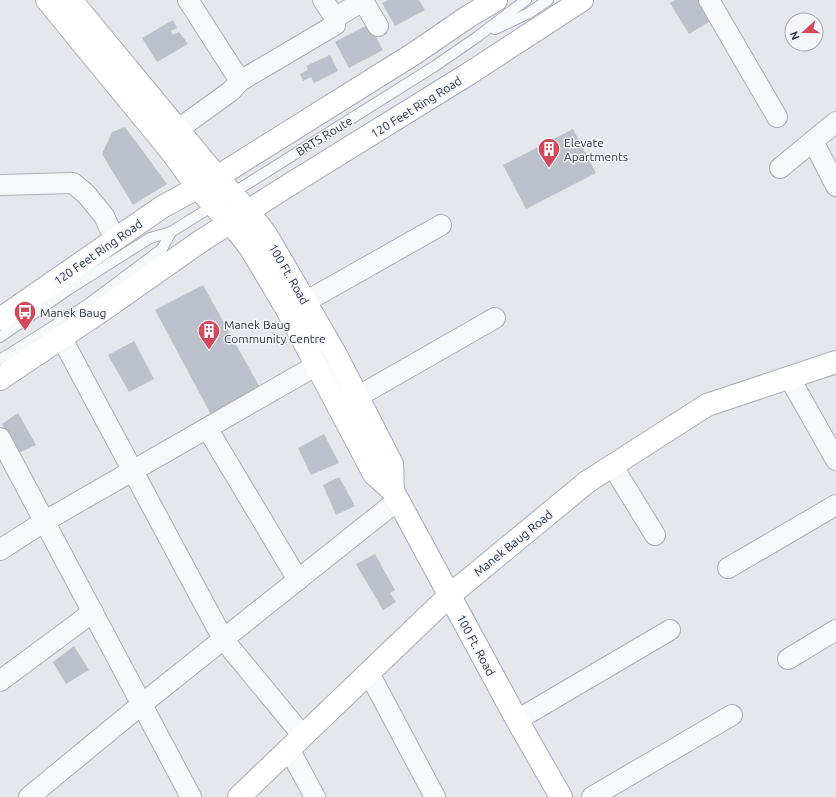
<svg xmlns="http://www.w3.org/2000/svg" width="836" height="797" font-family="Ubuntu,sans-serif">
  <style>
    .building { fill: #bbc0ca }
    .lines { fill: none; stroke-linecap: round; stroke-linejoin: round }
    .lane-casing { stroke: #a9aeb7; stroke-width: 12 }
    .street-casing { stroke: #a9aeb7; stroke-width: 22 }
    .secondary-casing { stroke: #a9aeb7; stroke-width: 24 }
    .primary-casing { stroke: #a3abb8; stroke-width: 24 }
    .lane { stroke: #f7f8fa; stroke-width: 10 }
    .street { stroke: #f7f8fa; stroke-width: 20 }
    .secondary { stroke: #fff; stroke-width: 22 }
    .primary { stroke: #fff; stroke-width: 22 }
    .labels { text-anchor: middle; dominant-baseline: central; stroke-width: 3; stroke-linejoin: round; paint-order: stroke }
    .street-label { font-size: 12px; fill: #2b3445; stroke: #f4f6f9 }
    .poi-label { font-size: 12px; fill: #2b3445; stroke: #f4f6f9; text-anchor: start }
  </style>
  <rect width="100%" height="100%" fill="#e4e7ec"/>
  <g class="building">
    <path d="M388 0H419L425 10 395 26 382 3Z"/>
    <path d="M675 0H703L714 19 689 34 670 3Z"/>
    <path d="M173 20 177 28 171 31 173 35 179 32 188 44 157 62 142 38Z"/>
    <path d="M369 24 383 50 349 68 335 42Z"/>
    <path d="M330 55 338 71 314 83 311 77 303 81 300 74 308 70 306 66Z"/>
    <path d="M125 127 167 184 133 205 102 154 112 132Z"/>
    <path d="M573 129 596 173 526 209 503 165Z"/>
    <path d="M203 285 263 393 214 420 155 310Z"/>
    <path d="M134 341 154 379 129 392 108 355Z"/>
    <path d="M18 413 36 445 17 454 2 424Z"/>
    <path d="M324 434 339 463 311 475 298 448Z"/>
    <path d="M339 477 355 506 336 515 323 485Z"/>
    <path d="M375 554 395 590 390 593 396 602 383 610 356 564Z"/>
    <path d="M74 646 89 670 66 684 53 662Z"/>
  </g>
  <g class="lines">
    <g class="lane-casing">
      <g id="lane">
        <path d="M495 29 529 13 548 0"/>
        <path d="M231 194 435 66 477 37 526 0"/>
        <path d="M0 337 69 289 150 238 171 232 216 204"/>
        <path d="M0 360 87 305 162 249 171 232"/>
      </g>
    </g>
    <g class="street-casing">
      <g id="street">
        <path d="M188 0 240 81"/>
        <path d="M709 0 777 117"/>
        <path d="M363 1 378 26"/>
        <path d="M335 18 364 0"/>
        <path d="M177 130 231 91 240 81 335 25V18L323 0"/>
        <path d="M813 141 836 186"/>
        <path d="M780 168 836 122"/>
        <path d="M0 185 73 183 86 194 104 216 115 240"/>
        <path d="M305 302 441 225"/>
        <path d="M61 337 223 639 303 736"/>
        <path d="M789 377 836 460"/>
        <path d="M357 397 495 318"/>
        <path d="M207 428 298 580"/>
        <path d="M0 438 191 797"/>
        <path d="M612 465 655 535"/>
        <path d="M0 550 45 521 317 365"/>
        <path d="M728 568 836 505"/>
        <path d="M788 659 836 630"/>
        <path d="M369 673 435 797"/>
        <path d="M0 681 93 612"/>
        <path d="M517 720 670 630"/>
        <path d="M289 749 315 797"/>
        <path d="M29 797 142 704 398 500"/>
        <path d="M592 797 732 715"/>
      </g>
    </g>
    <g class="secondary-casing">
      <g id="secondary">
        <path d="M47 0 170 150 198 188"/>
        <path d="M71 0 217 177"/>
        <path d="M239 797 450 595 587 482 707 405 836 362"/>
      </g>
    </g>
    <g class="primary-casing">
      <g id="primary">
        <path d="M217 177 248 211 267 236 335 353 392 464 393 491"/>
        <path d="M198 188 242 237 251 249 285 306 374 474 393 491 398 500 517 720 561 797"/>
        <path d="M0 319 162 207 217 177 415 53 469 16 496 0"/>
        <path d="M0 379 104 309 201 241 289 185 470 73 582 0"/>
      </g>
    </g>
    <use href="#lane" class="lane"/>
    <use href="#street" class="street"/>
    <use href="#secondary" class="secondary"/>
    <use href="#primary" class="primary"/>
  </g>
  <defs>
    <g id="building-pin" transform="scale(1.15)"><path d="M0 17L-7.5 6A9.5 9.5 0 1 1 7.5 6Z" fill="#d1495b" stroke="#f4f6f9"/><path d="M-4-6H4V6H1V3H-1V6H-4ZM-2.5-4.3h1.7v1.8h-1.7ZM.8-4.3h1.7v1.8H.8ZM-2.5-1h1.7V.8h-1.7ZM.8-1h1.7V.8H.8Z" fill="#fff"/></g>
    <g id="bus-pin" transform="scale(1.15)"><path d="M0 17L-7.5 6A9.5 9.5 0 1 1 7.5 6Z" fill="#d1495b" stroke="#f4f6f9"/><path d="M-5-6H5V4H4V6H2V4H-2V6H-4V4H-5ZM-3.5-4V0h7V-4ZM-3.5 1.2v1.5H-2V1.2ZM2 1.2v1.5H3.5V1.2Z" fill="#fff"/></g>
  </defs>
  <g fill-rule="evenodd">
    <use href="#building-pin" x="549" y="149"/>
    <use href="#bus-pin" x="25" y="312"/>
    <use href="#building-pin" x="209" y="331"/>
  </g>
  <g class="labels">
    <g class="street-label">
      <text transform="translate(416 107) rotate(-32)">120 Feet Ring Road</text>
      <text transform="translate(324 136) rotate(-32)">BRTS Route</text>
      <text transform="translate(98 252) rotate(-35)">120 Feet Ring Road</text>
      <text transform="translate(289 274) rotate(60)">100 Ft. Road</text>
      <text transform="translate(513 543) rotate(-39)">Manek Baug Road</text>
      <text transform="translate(476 645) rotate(62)">100 Ft. Road</text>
    </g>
    <g class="poi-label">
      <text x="564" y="142">Elevate<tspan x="564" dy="14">Apartments</tspan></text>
      <text x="40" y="312">Manek Baug</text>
      <text x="224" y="324">Manek Baug<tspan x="224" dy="14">Community Centre</tspan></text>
    </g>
  </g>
  <g transform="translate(804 32) rotate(249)"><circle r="19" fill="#f4f6f9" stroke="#a4a8b1"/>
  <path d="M0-3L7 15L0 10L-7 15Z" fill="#d1495b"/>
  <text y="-6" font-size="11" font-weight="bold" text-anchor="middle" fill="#2b3445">N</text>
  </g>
</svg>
